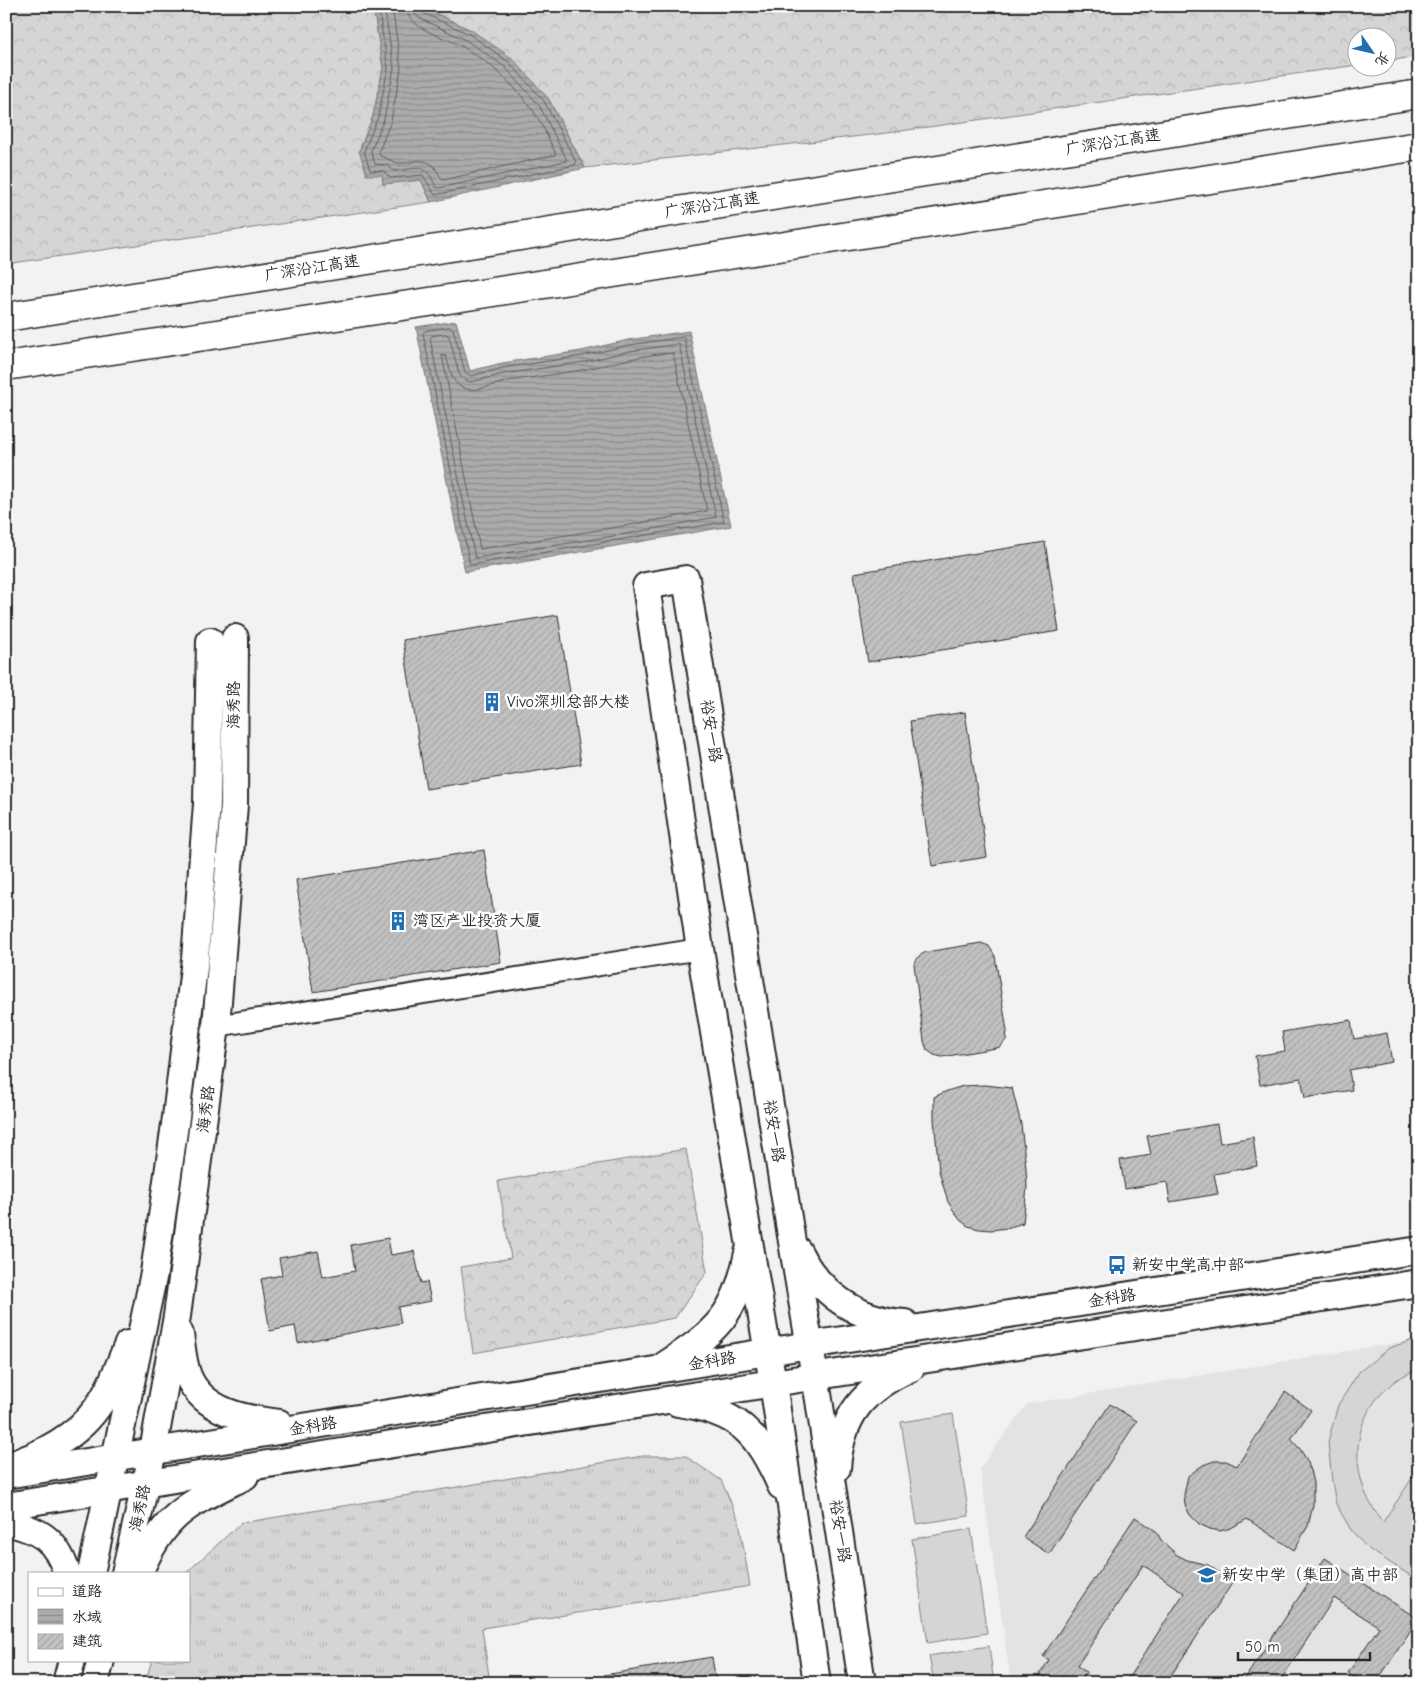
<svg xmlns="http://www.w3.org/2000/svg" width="1425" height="1689" font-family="'Comic Neue','LXGW WenKai TC',sans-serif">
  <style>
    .built { fill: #e3e3e3 }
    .grass { fill: url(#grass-tufts); stroke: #808080 }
    .forest { fill: url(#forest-crowns); stroke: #808080 }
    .garden { fill: #d5d5d5; stroke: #808080 }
    .water { fill: url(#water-rules); stroke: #787878 }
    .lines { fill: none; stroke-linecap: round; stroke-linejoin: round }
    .shore { stroke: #5e5e5e; stroke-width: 1 }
    .building { fill: url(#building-hatch); stroke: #2b2b2b }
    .minor-casing { stroke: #2b2b2b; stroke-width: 24 }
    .major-casing { stroke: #2b2b2b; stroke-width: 30 }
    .highway-casing { stroke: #2b2b2b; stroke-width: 31 }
    .minor { stroke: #fff; stroke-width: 20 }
    .major { stroke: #fff; stroke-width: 26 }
    .highway { stroke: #fff; stroke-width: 28 }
    .labels { text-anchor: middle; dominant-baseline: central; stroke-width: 5; stroke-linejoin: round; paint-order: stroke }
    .street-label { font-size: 16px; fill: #2b2b2b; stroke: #fff }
    .poi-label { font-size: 16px; fill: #2b2b2b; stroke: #fff; text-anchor: start }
  </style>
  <defs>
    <pattern id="grass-tufts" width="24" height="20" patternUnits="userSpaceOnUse" patternTransform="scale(1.25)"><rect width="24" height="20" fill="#d5d5d5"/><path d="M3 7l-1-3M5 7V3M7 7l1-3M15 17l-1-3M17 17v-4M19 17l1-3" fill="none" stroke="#b7b7b7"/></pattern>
    <pattern id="forest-crowns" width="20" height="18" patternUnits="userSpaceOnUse" patternTransform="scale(1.25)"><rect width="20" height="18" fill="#d5d5d5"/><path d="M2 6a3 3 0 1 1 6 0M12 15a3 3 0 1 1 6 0" fill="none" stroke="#b7b7b7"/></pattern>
    <pattern id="water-rules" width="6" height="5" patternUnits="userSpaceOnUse" patternTransform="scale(1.25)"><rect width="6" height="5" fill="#ababab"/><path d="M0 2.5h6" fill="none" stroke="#8b8b8b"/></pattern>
    <pattern id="building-hatch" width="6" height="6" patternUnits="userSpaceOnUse" patternTransform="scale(1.25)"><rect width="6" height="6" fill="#c1c1c1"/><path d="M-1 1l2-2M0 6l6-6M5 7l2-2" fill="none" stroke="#a6a6a6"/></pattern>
  </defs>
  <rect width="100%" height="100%" fill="#f2f2f2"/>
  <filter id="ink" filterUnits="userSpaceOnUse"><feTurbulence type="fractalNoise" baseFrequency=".02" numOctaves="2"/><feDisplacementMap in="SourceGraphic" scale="10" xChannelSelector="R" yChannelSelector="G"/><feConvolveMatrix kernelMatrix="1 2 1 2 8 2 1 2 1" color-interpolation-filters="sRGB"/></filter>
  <g filter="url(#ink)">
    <path class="built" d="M1419 1339V1683H1011L980 1468 1027 1404Z"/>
    <path class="grass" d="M643 1456H685L721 1480 739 1521 750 1586 482 1628 490 1683H145L152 1660H189V1573H186L241 1523Z"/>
    <g class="forest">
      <path d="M6 6H373L383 68 373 116 359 151 383 175V184L421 180 431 202 6 264Z"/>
      <path d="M420 6H1419V56L1388 61V38H1358L1357 65 887 133 585 168 548 98 471 30Z"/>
      <path d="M686 1149 707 1272 675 1318 473 1353 461 1267 511 1258 498 1181Z"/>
    </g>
    <g class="garden">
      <path d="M1419 1338V1369C1412 1372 1404 1375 1398 1379 1392 1382 1388 1388 1383 1392 1347 1428 1352 1485 1383 1522L1419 1468V1581L1367 1548 1351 1530 1336 1504 1332 1481 1328 1442 1338 1405 1359 1372 1389 1348Z"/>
      <path d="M953 1414 969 1516 917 1524 901 1422Z"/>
      <path d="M971 1529 987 1633 928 1643 912 1539Z"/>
      <path d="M989 1646 994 1683H934L929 1656Z"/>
    </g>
    <g class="water">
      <path d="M373 6H420L471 30 512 58 548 98 585 168 431 202 421 180 383 184 382 175H367L359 151 373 116 383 68Z"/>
      <path d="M456 321 470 371 502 363 581 351 628 340 689 331 731 526 465 572 416 327Z"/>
    </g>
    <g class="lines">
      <g class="shore">
        <path d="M378 6 388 68 378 117 364 151 370 170 384 171 390 178 423 175 435 195 575 165 576 162 544 101 509 62 469 34 423 13 420 6"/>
        <path d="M384 6 394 68 384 119 371 151 375 164 387 165 394 171C419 169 425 161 436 187L439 188 566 161V158L539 105 505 67 466 40 419 18 414 13V6"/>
        <path d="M392 6 401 69 391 121 379 151 380 156C386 157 394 163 399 163 410 164 420 157 431 164 437 168 438 175 443 180L555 155V152C548 138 541 121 531 108 513 83 489 62 463 47 445 36 407 30 406 6"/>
        <path d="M450 327 453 329 465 372 471 376 503 368 582 356 629 345 684 337 724 522 470 565 423 333 425 331Z"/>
        <path d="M446 334 449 336 459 374 464 380 471 382 504 374 584 362 630 351 679 344 716 517 626 534 475 558 430 339 432 336Z"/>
        <path d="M673 353 707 511 624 526 480 549 442 355 446 356C450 367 451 383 463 388 476 393 495 384 508 381 534 377 561 374 587 369 615 363 644 354 673 353Z"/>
      </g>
    </g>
    <g class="building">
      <path d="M1045 542 1059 631 868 662 854 573Z"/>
      <path d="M558 615 581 764 426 789 403 640Z"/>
      <path d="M965 712 987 857 932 866 910 721Z"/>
      <path d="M484 850 501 962 313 992 296 880Z"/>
      <path d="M981 943 989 946 995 956 1007 1031 1006 1040 1000 1047 996 1048 942 1057 934 1055 927 1050 924 1041 914 964 919 956 926 952Z"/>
      <path d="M1351 1020 1354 1039 1387 1033 1392 1062 1349 1070 1352 1090 1305 1098 1301 1078 1260 1085 1255 1056 1285 1051 1282 1032Z"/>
      <path d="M985 1085 1012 1088 1021 1124 1026 1168 1027 1188 1023 1223 1007 1228 991 1230 979 1229 968 1226 960 1220 948 1202 939 1171 934 1119V1097L947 1091 963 1086Z"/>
      <path d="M1217 1124 1220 1143 1253 1137 1257 1166 1214 1174 1218 1194 1170 1202 1167 1182 1125 1189 1120 1160 1151 1155 1147 1136Z"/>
      <path d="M388 1238 391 1255 414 1251 421 1283 427 1282 431 1301 398 1307 401 1323 298 1343 295 1326 270 1331 261 1279 282 1275 279 1258 318 1251 323 1277 355 1271 351 1245Z"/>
      <path d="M1285 1392 1311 1410 1291 1439 1300 1449 1308 1462 1313 1483V1505L1308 1526 1294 1550 1247 1519 1231 1528 1220 1531 1210 1529 1199 1524 1190 1515 1185 1505 1184 1495 1188 1476 1203 1465 1214 1461H1226L1237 1466Z"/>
      <path d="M1110 1404 1137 1421 1049 1554 1023 1537Z"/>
      <path d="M1135 1517 1156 1531 1161 1540 1177 1555 1187 1560 1208 1565 1233 1582 1166 1683H1125L1184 1593 1143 1565 1077 1666 1086 1672 1079 1683H1054L1040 1674 1049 1660 1043 1656Z"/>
      <path d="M1325 1558 1418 1619 1376 1683H1362L1348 1673 1379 1627 1334 1598 1279 1683H1242Z"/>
      <path d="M712 1657 716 1683H604V1675Z"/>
    </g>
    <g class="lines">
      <g class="minor-casing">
        <path id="minor" d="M216 1026 700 949"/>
      </g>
      <g class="major-casing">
        <g id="major">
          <path d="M798 1251C819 1293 857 1320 905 1323"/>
          <path d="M180 1334C182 1348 183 1363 188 1376 203 1412 245 1419 279 1423"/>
          <path d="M665 1365C717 1331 735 1316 748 1253"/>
          <path d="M678 1403C739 1412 757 1432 781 1486"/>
          <path d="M16 1463C51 1450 85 1431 104 1397 114 1380 120 1362 128 1344"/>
          <path d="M837 1468C841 1416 863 1389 911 1368"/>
          <path d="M6 1475 810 1345 1419 1250"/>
          <path d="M6 1506 773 1383 1419 1283"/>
          <path d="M6 1522C40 1530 56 1539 67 1573"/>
          <path d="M91 1573 154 1273 176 1117 195 959 207 804 210 641"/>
          <path d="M125 1573 153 1451 177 1316 216 1026 234 805 235 638"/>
          <path d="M139 1573C165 1512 189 1504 245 1476"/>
          <path d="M66 1683 72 1660"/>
          <path d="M95 1683 101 1660"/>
          <path d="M817 1683 773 1383 700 949 646 586 686 579 791 1236 819 1400 862 1683"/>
        </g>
      </g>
      <g class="highway-casing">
        <g id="highway">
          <path d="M6 317 1419 94"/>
          <path d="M6 366 449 299 1419 146"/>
        </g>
      </g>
      <use href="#minor" class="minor"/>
      <use href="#major" class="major"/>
      <use href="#highway" class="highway"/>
    </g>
  </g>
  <defs>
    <g id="building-bare" transform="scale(1.5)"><path d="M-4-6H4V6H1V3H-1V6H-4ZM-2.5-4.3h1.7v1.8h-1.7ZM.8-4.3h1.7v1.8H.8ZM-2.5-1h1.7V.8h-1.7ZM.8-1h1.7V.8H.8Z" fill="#1f6fb2" stroke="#fff" stroke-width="2.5" paint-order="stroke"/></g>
    <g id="bus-bare" transform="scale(1.5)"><path d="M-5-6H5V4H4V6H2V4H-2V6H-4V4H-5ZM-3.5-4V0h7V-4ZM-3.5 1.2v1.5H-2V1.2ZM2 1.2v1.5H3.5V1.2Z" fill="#1f6fb2" stroke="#fff" stroke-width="2.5" paint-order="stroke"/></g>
    <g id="school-bare" transform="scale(1.5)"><path d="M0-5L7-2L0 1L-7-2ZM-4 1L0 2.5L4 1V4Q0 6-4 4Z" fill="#1f6fb2" stroke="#fff" stroke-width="2.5" paint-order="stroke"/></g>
  </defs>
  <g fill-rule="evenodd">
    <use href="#building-bare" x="492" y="702"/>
    <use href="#building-bare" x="398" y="921"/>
    <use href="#bus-bare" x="1117" y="1265"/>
    <use href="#school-bare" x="1207" y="1575"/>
  </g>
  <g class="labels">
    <g class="street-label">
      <text transform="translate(1113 142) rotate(-9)">广深沿江高速</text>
      <text transform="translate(712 205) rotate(-9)">广深沿江高速</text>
      <text transform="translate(312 268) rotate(-9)">广深沿江高速</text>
      <text transform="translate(234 705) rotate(-90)">海秀路</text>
      <text transform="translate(711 731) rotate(81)">裕安一路</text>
      <text transform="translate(206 1109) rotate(-83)">海秀路</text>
      <text transform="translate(774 1131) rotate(81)">裕安一路</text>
      <text transform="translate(1112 1298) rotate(-9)">金科路</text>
      <text transform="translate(712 1361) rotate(-9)">金科路</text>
      <text transform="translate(313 1426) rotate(-9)">金科路</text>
      <text transform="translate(140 1508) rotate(-78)">海秀路</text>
      <text transform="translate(840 1531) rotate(81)">裕安一路</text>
    </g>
    <g class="poi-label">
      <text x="507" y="702">Vivo深圳总部大楼</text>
      <text x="413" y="921">湾区产业投资大厦</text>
      <text x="1132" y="1265">新安中学高中部</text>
      <text x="1222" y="1575">新安中学（集团）高中部</text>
    </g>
  </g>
  <rect width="1425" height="1689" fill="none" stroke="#fff" stroke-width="25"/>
  <rect x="12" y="12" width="1400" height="1664" fill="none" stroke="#2b2b2b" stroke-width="2" filter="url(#ink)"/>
  <rect x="28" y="1572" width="162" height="90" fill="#ffffff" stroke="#aaaaaa"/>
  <rect x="38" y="1588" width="25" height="8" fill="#ffffff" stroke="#aaaaaa"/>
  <text x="72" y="1596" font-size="15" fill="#2b2b2b">道路</text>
  <rect x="38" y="1609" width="25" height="15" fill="url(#water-rules)" stroke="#aaaaaa"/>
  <text x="72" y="1622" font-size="15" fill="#2b2b2b">水域</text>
  <rect x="38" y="1634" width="25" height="15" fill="url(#building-hatch)" stroke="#aaaaaa"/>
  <text x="72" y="1646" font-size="15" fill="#2b2b2b">建筑</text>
  <g transform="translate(1372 52) rotate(124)"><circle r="24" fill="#ffffff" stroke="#aaaaaa"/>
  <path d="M0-4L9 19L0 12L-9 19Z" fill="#1f6fb2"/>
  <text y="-8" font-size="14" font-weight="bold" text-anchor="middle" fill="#2b2b2b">北</text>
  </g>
  <path d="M1238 1652v8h132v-8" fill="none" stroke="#2b2b2b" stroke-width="2.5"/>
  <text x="1245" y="1652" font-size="15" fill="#2b2b2b" stroke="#ffffff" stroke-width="4" paint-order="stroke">50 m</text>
</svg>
